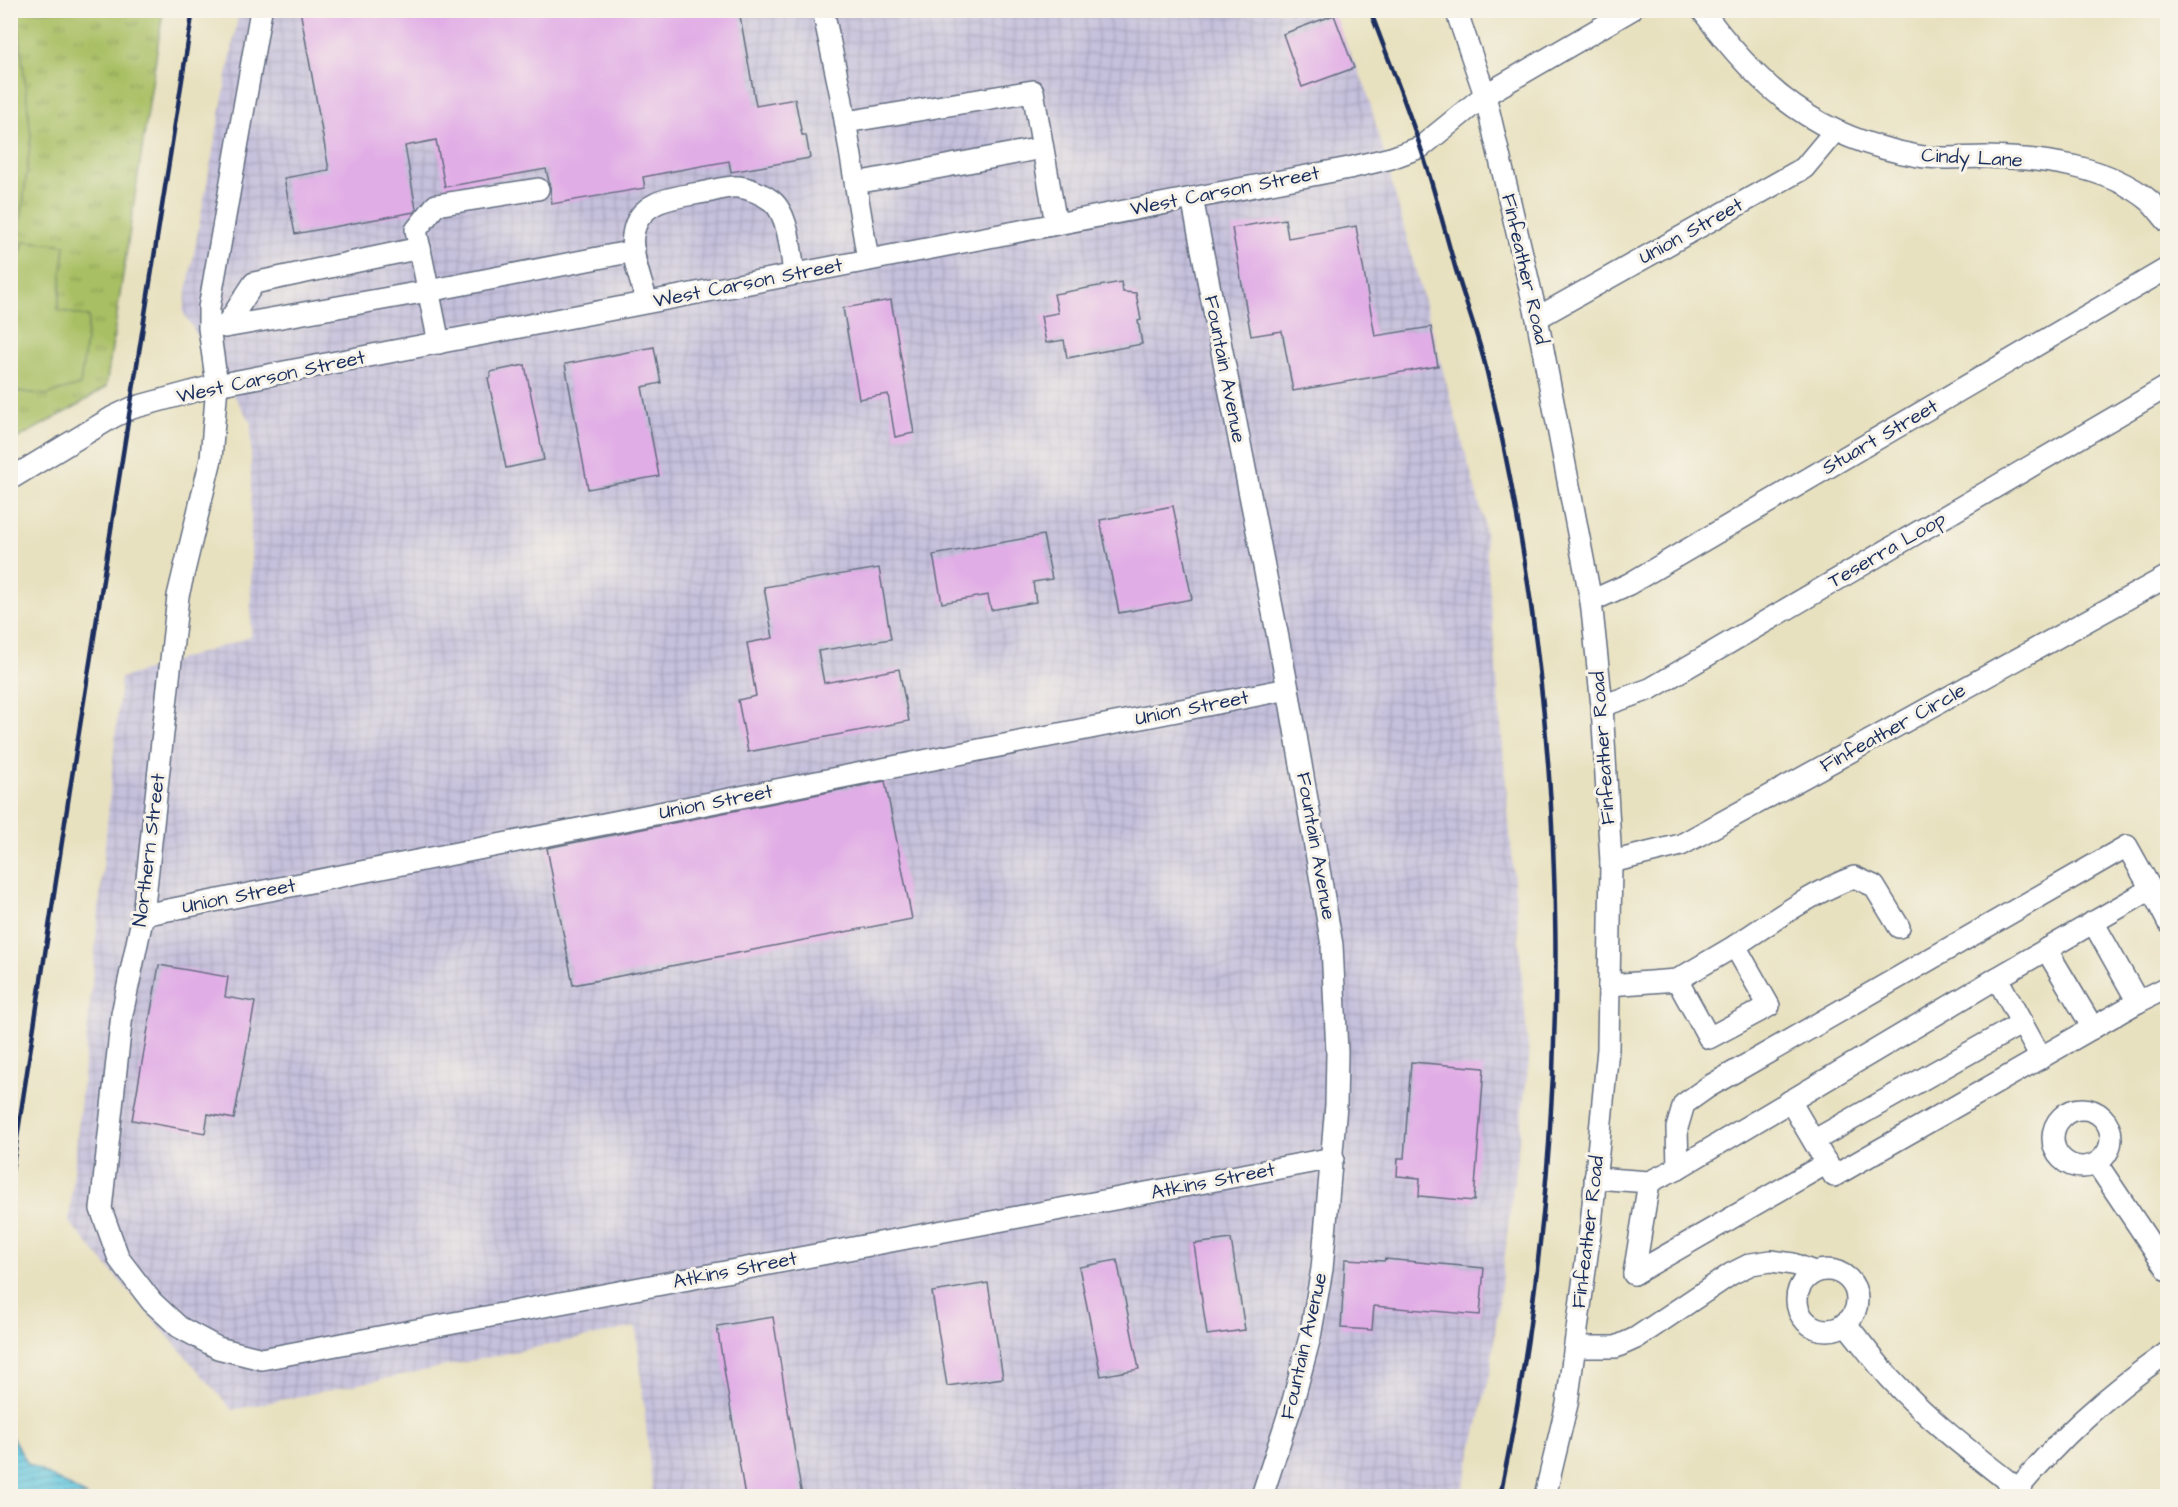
<svg xmlns="http://www.w3.org/2000/svg" width="2178" height="1507" font-family="'Architects Daughter',sans-serif">
  <style>
    .industrial { fill: url(#industrial-grid) }
    .park { fill: url(#park-tufts); stroke: #627760; stroke-width: 1.5 }
    .pitch { fill: #a9bf63; stroke: #627760; stroke-width: 1.5 }
    .water { fill: url(#water-rules); stroke: #3e7b9e; stroke-width: 1.5 }
    .building { fill: #e1ade6 }
    .lines { fill: none; stroke-linecap: round; stroke-linejoin: round }
    .minor-casing { stroke: #636d80; stroke-width: 24 }
    .minor { stroke: #fff; stroke-width: 21 }
    .rail { stroke: #1b2f5e; stroke-width: 4.5 }
    .labels { text-anchor: middle; dominant-baseline: central; stroke-width: 6; stroke-linejoin: round; paint-order: stroke }
    .street-label { font-size: 20px; fill: #1b2f5e; stroke: #f7f3e8 }
  </style>
  <defs>
    <pattern id="industrial-grid" width="8" height="8" patternUnits="userSpaceOnUse" patternTransform="scale(1.5)"><rect width="8" height="8" fill="#c5c0db"/><path d="M0 4h8M4 0v8" fill="none" stroke="#a9a5be"/></pattern>
    <pattern id="park-tufts" width="24" height="20" patternUnits="userSpaceOnUse" patternTransform="scale(1.5)"><rect width="24" height="20" fill="#a9bf63"/><path d="M3 7l-1-3M5 7V3M7 7l1-3M15 17l-1-3M17 17v-4M19 17l1-3" fill="none" stroke="#899c55"/></pattern>
    <pattern id="water-rules" width="6" height="5" patternUnits="userSpaceOnUse" patternTransform="scale(1.5)"><rect width="6" height="5" fill="#62c7df"/><path d="M0 2.5h6" fill="none" stroke="#50a2b8"/></pattern>
  </defs>
  <rect width="100%" height="100%" fill="#f7f3e8"/>
  <filter id="ink" filterUnits="userSpaceOnUse"><feTurbulence type="fractalNoise" baseFrequency=".0167" numOctaves="2"/><feDisplacementMap in="SourceGraphic" scale="12" xChannelSelector="R" yChannelSelector="G"/><feConvolveMatrix kernelMatrix="1 2 1 2 8 2 1 2 1" color-interpolation-filters="sRGB"/></filter>
  <filter id="wash" filterUnits="userSpaceOnUse"><feTurbulence type="fractalNoise" baseFrequency=".008" numOctaves="4" result="noise"/><feDisplacementMap in="SourceGraphic" scale="24" xChannelSelector="R" yChannelSelector="G"/><feGaussianBlur stdDeviation="1.35" result="paint"/><feColorMatrix in="noise" values="0 0 0 0 0 0 0 0 0 0 0 0 0 0 0 0 0 1.4 0 .05"/><feComposite in="paint" operator="in"/></filter>
  <g filter="url(#wash)">
    <rect width="100%" height="100%" fill="#e8e1c0"/>
    <path class="industrial" d="M239 11H1331L1366 88 1484 521 1529 1060 1490 1374 1461 1496H653L636 1327 232 1410 69 1222 121 678 251 637V423L183 312Z"/>
    <path class="park" d="M11 11H163L106 387 78 405 11 442Z"/>
    <path class="pitch" d="M10 11H17L31 136 15 273 24 241 65 245 58 310 89 317 80 385 46 395 11 390Z"/>
    <path class="water" d="M10 1434 28 1464 87 1496H11Z"/>
    <g id="blocks">
      <g class="building">
        <path d="M300 10H739L756 106 795 99 802 135H806L810 158 731 172 729 161 674 171 643 177 645 188 552 204 550 186 546 169 445 187 436 140 405 146 416 209 414 212 295 234 284 178 329 170Z"/>
        <path d="M1334 15 1354 68 1302 87 1283 34Z"/>
        <path d="M1285 219 1288 238 1356 226 1375 336 1431 327 1438 366 1293 391 1282 331 1251 336 1232 228Z"/>
        <path d="M1121 282 1123 292 1136 293 1141 320 1138 321 1142 344 1067 358 1064 340 1046 343 1041 316 1058 313 1054 294Z"/>
        <path d="M891 300 914 433 895 437 888 394 859 399 843 308Z"/>
        <path d="M654 347 661 383 642 387 659 476 588 489 565 364Z"/>
        <path d="M525 365 544 460 506 468 488 378 491 377 490 372Z"/>
        <path d="M1173 506 1192 599 1119 613 1100 520Z"/>
        <path d="M1043 535 1052 579 1033 582 1036 602 991 610 988 595 942 603 933 555Z"/>
        <path d="M879 568 891 639 818 651 824 683 899 669 909 721 748 752 738 700 756 696 747 643 773 638 764 587Z"/>
        <path d="M885 781 912 919 573 985 547 848Z"/>
        <path d="M159 965 228 977 225 997 255 1002 234 1119 208 1114 205 1133 132 1120Z"/>
        <path d="M1411 1062 1484 1068 1474 1201 1419 1196 1420 1178 1397 1176 1398 1158H1404Z"/>
        <path d="M1231 1239 1245 1330 1207 1335 1194 1244Z"/>
        <path d="M1345 1259 1384 1261 1385 1259 1484 1268 1480 1315 1374 1306 1372 1330 1341 1328Z"/>
        <path d="M1117 1260 1139 1369 1101 1376 1079 1267Z"/>
        <path d="M988 1283 1003 1378 947 1386 932 1292Z"/>
        <path d="M773 1317 802 1497H745L717 1326Z"/>
      </g>
    </g>
  </g>
  <g filter="url(#ink)">
    <use href="#blocks" fill-opacity="0" stroke="#636d80" stroke-width="1.5"/>
    <g class="lines">
      <g class="minor-casing">
        <g id="minor">
          <path d="M261 10 209 308V328L217 385 211 459 178 596 143 915 122 1014 101 1209 119 1259 152 1302 179 1327 218 1348 262 1359 1333 1158"/>
          <path d="M823 10 841 96 868 260"/>
          <path d="M1456 10 1485 95 1537 318 1591 601 1602 706 1611 862 1608 1049 1591 1225 1567 1404 1545 1496"/>
          <path d="M1702 10C1761 91 1817 138 1918 156 1939 160 1964 157 1986 157 2040 158 2107 165 2150 201 2156 207 2162 215 2168 222"/>
          <path d="M846 122 1033 91 1056 224"/>
          <path d="M856 183 1042 148"/>
          <path d="M1192 198 1288 689 1332 945 1337 1053 1336 1105 1322 1269 1310 1337 1293 1401 1262 1496"/>
          <path d="M420 248 254 283 225 327 428 291 634 251"/>
          <path d="M647 302C642 284 630 253 633 235 638 198 678 197 706 192 716 190 728 186 738 187 749 188 763 194 772 201 789 215 791 253 794 274"/>
          <path d="M1537 318 1804 168 1834 132"/>
          <path d="M439 343 416 230 436 205 538 189"/>
          <path d="M10 479 113 417 132 408 217 385 1349 168 1391 158 1421 147 1485 95 1631 10"/>
          <path d="M1591 601 1629 584 2168 268"/>
          <path d="M1602 706 1650 689 2168 386"/>
          <path d="M1611 862 1681 845 2168 576"/>
          <path d="M143 915 1288 689"/>
          <path d="M2093 922 2138 1002"/>
          <path d="M1735 946C1773 921 1811 893 1854 877L1874 886 1899 927"/>
          <path d="M2046 949 2093 1028"/>
          <path d="M1997 978 2041 1058"/>
          <path d="M1609 985 1677 980 1709 1038 1769 1006 1735 946 1677 980"/>
          <path d="M1790 1101 1834 1176 2138 1002 2168 987"/>
          <circle cx="2082" cy="1138" r="29"/>
          <path d="M1815 1140 2022 1023"/>
          <path d="M2097 1164 2168 1270"/>
          <path d="M1678 1168 1677 1128 1684 1104 1708 1087 2127 846 2151 889"/>
          <path d="M1595 1178 1649 1182 1678 1168 1997 978 2151 889 2168 922"/>
          <circle cx="1827" cy="1300" r="30"/>
          <path d="M1634 1274 1827 1163"/>
          <path d="M1634 1274 1649 1182"/>
          <path d="M1845 1323C1860 1341 1874 1360 1889 1377 1927 1419 1973 1454 2018 1489"/>
          <path d="M1575 1347H1616L1636 1338 1731 1274 1751 1264 1771 1261 1793 1264 1814 1272"/>
          <path d="M2012 1496C2060 1437 2105 1396 2168 1352"/>
        </g>
      </g>
      <use href="#minor" class="minor"/>
      <g class="rail">
        <path d="M1370 10C1387 56 1405 100 1420 146 1434 187 1444 229 1456 270 1466 304 1479 338 1487 372 1575 739 1577 1127 1500 1496"/>
        <path d="M10 1184 70 789 193 10"/>
      </g>
    </g>
  </g>
  <g class="labels">
    <g class="street-label">
      <text transform="translate(1972 158) rotate(3)">Cindy Lane</text>
      <text transform="translate(1225 191) rotate(-11)">West Carson Street</text>
      <text transform="translate(1691 231) rotate(-29)">Union Street</text>
      <text transform="translate(1525 269) rotate(77)">Finfeather Road</text>
      <text transform="translate(748 283) rotate(-11)">West Carson Street</text>
      <text transform="translate(1225 369) rotate(79)">Fountain Avenue</text>
      <text transform="translate(271 377) rotate(-12)">West Carson Street</text>
      <text transform="translate(1880 437) rotate(-30)">Stuart Street</text>
      <text transform="translate(1887 550) rotate(-30)">Teserra Loop</text>
      <text transform="translate(1192 708) rotate(-11)">Union Street</text>
      <text transform="translate(1893 728) rotate(-29)">Finfeather Circle</text>
      <text transform="translate(1603 748) rotate(-94)">Finfeather Road</text>
      <text transform="translate(716 802) rotate(-11)">Union Street</text>
      <text transform="translate(1316 846) rotate(80)">Fountain Avenue</text>
      <text transform="translate(149 850) rotate(-83)">Northern Street</text>
      <text transform="translate(239 896) rotate(-11)">Union Street</text>
      <text transform="translate(1213 1181) rotate(-11)">Atkins Street</text>
      <text transform="translate(1588 1232) rotate(-83)">Finfeather Road</text>
      <text transform="translate(735 1270) rotate(-11)">Atkins Street</text>
      <text transform="translate(1304 1346) rotate(-77)">Fountain Avenue</text>
    </g>
  </g>
  <rect width="2178" height="1507" fill="none" stroke="#f7f3e8" stroke-width="36"/>
</svg>
